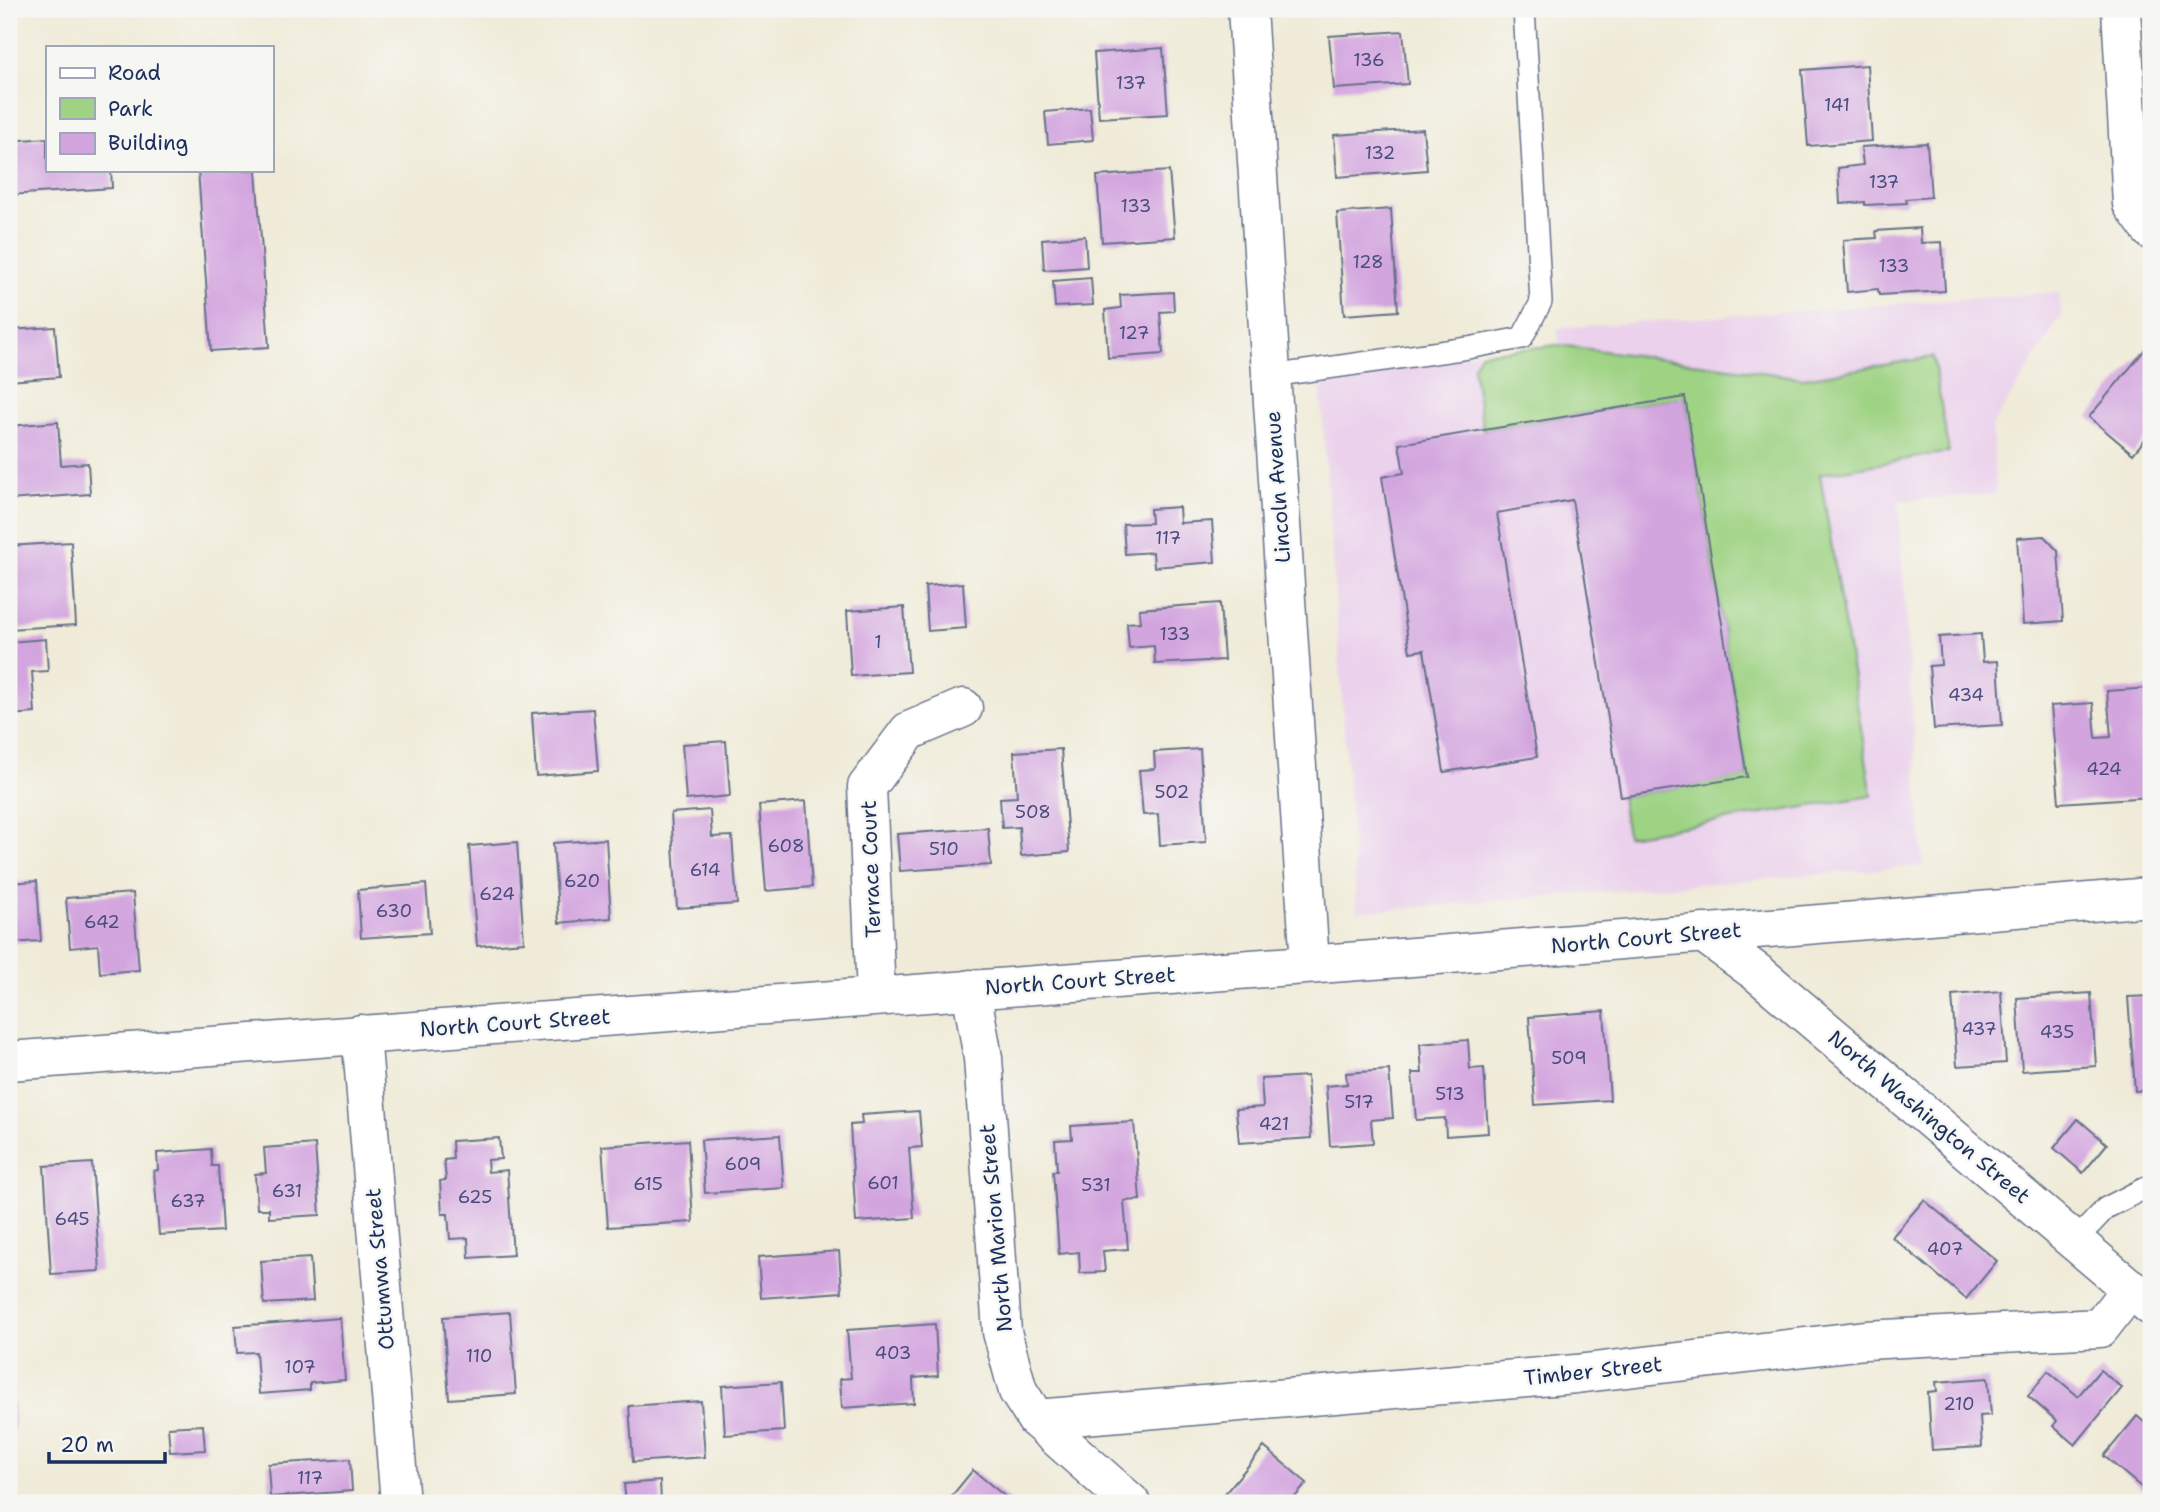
<svg xmlns="http://www.w3.org/2000/svg" width="2160" height="1512" font-family="'Shantell Sans',sans-serif">
  <style>
    .built { fill: #ebd1ec }
    .green { fill: #9fd384; stroke: #5d8171; stroke-width: 2 }
    .building { fill: #d3a5df }
    .lines { fill: none; stroke-linecap: round; stroke-linejoin: round }
    .service-casing { stroke: #667189; stroke-width: 24 }
    .minor-casing { stroke: #667189; stroke-width: 41 }
    .tertiary-casing { stroke: #667189; stroke-width: 41 }
    .secondary-casing { stroke: #667189; stroke-width: 41 }
    .service { stroke: #fff; stroke-width: 21 }
    .minor { stroke: #fff; stroke-width: 38 }
    .tertiary { stroke: #fff; stroke-width: 38 }
    .secondary { stroke: #fff; stroke-width: 38 }
    .labels { text-anchor: middle; dominant-baseline: central; stroke-width: 5; stroke-linejoin: round; paint-order: stroke }
    .number-label { font-size: 18px; fill: #494c7e }
    .street-label { font-size: 21px; fill: #1b2f5e; stroke: #f6f6f2 }
  </style>
  <rect width="100%" height="100%" fill="#f6f6f2"/>
  <filter id="ink" filterUnits="userSpaceOnUse"><feTurbulence type="fractalNoise" baseFrequency=".0143" numOctaves="2"/><feDisplacementMap in="SourceGraphic" scale="14" xChannelSelector="R" yChannelSelector="G"/><feConvolveMatrix kernelMatrix="1 2 1 2 8 2 1 2 1" color-interpolation-filters="sRGB"/></filter>
  <filter id="wash" filterUnits="userSpaceOnUse"><feTurbulence type="fractalNoise" baseFrequency=".00686" numOctaves="4" result="noise"/><feDisplacementMap in="SourceGraphic" scale="28" xChannelSelector="R" yChannelSelector="G"/><feGaussianBlur stdDeviation="1.57" result="paint"/><feColorMatrix in="noise" values="0 0 0 0 0 0 0 0 0 0 0 0 0 0 0 0 0 1.4 0 .05"/><feComposite in="paint" operator="in"/></filter>
  <g filter="url(#wash)">
    <rect width="100%" height="100%" fill="#f0ebd8"/>
    <path class="built" d="M2059 292 2061 316 1992 426 1996 494 1898 501 1923 866 1357 912 1319 368 1559 345 1558 328Z"/>
    <path class="green" d="M1559 345 1804 378 1933 357 1949 452 1820 474 1872 796 1627 836 1621 797 1747 776 1685 397 1483 430 1473 367 1480 353Z"/>
    <g id="blocks">
      <g class="building">
        <path d="M1403 31 1408 84 1334 89 1329 36Z"/>
        <path d="M1163 48 1168 114 1099 118 1094 53Z"/>
        <path d="M1867 65 1872 141 1808 146 1802 70Z"/>
        <path d="M1090 108 1093 140 1048 144 1045 112Z"/>
        <path d="M1423 129 1427 170 1337 177 1334 135Z"/>
        <path d="M47 138V170H111L112 188 9 195V141Z"/>
        <path d="M1927 143 1931 197 1906 199 1907 203 1865 205V202L1840 204 1838 168 1863 165 1861 147Z"/>
        <path d="M198 170H256L269 347 211 351Z"/>
        <path d="M1169 171 1175 237 1102 242 1097 176Z"/>
        <path d="M1391 209 1398 311 1344 315 1337 213Z"/>
        <path d="M1920 228 1921 243 1942 242 1945 291 1879 295 1878 289 1847 292 1843 240 1877 238 1876 231Z"/>
        <path d="M1085 236 1087 267 1044 270 1042 239Z"/>
        <path d="M1091 278 1093 305 1055 307 1053 281Z"/>
        <path d="M1173 292 1174 311 1160 312 1163 354 1108 358 1105 310 1121 308 1120 295Z"/>
        <path d="M55 327 59 377 9 381V330Z"/>
        <path d="M2147 347 2151 350V432L2133 454 2089 417Z"/>
        <path d="M1685 397 1747 777 1621 797 1572 500 1497 513 1537 757 1444 772 1424 650 1410 652 1382 477 1404 473 1399 444Z"/>
        <path d="M58 422 61 465 88 463 90 494 9 500V426Z"/>
        <path d="M1179 507 1180 523 1212 521 1215 562 1154 567 1153 552 1125 554 1123 524 1151 523 1150 509Z"/>
        <path d="M2044 536 2058 551 2063 621 2023 624 2017 538Z"/>
        <path d="M71 542 76 625 9 629V546Z"/>
        <path d="M963 583 966 628 928 631 925 586Z"/>
        <path d="M1220 603 1224 660 1155 664 1154 646 1129 648 1127 623 1140 622 1139 609Z"/>
        <path d="M904 607 909 672 851 676 847 611Z"/>
        <path d="M1981 634 1983 662 1998 661 2002 725 1934 729 1929 666 1941 665 1939 637Z"/>
        <path d="M46 639 48 671 32 672 35 713 9 715V642Z"/>
        <path d="M2151 688V797L2059 803 2051 706 2093 703 2096 738 2111 737 2107 691Z"/>
        <path d="M593 709 598 771 536 776 532 713Z"/>
        <path d="M726 741 730 796 686 800 682 744Z"/>
        <path d="M1061 749 1069 852 1021 856 1019 827 1002 828 1000 798 1017 797 1014 752Z"/>
        <path d="M1200 749 1206 842 1160 845 1158 814 1143 815 1139 770 1155 769 1154 752Z"/>
        <path d="M806 801 812 887 766 891 759 805Z"/>
        <path d="M710 810 712 837 732 836 737 904 677 908 671 813Z"/>
        <path d="M988 828 991 865 900 871 897 834Z"/>
        <path d="M606 839 611 918 559 923 553 843Z"/>
        <path d="M517 842 524 942 477 946 469 846Z"/>
        <path d="M37 881 41 941 9 943V883Z"/>
        <path d="M426 884 430 933 361 938 358 890Z"/>
        <path d="M133 893 139 970 100 973 98 945 70 948 66 898Z"/>
        <path d="M2001 991 2006 1063 1957 1066 1952 995Z"/>
        <path d="M2091 993 2096 1066 2022 1071 2017 998Z"/>
        <path d="M2151 996V1090L2135 1091 2128 997Z"/>
        <path d="M1604 1011 1610 1100 1535 1105 1529 1017Z"/>
        <path d="M1468 1040 1470 1069 1484 1068 1488 1133 1446 1136 1445 1118 1416 1120 1412 1073H1422L1420 1044Z"/>
        <path d="M1389 1070 1393 1118 1371 1120 1373 1143 1330 1146 1326 1086 1347 1084 1346 1073Z"/>
        <path d="M1307 1076 1311 1138 1239 1143 1236 1109 1263 1107 1261 1079Z"/>
        <path d="M919 1111 922 1147 909 1148 914 1218 856 1222 850 1125 862 1124 861 1115Z"/>
        <path d="M2078 1119 2107 1144 2083 1173 2054 1148Z"/>
        <path d="M1134 1122 1140 1200 1124 1201 1128 1249 1103 1251 1105 1272 1080 1273 1079 1252 1059 1254 1053 1171H1057L1055 1140 1072 1139 1071 1126Z"/>
        <path d="M780 1135 784 1188 705 1193 701 1140Z"/>
        <path d="M499 1138 501 1159 487 1160 488 1172 507 1170 513 1255 469 1258 468 1238 450 1239 448 1214H442L440 1181 446 1180 444 1160 453 1159 452 1141Z"/>
        <path d="M688 1140 693 1222 608 1227 602 1146Z"/>
        <path d="M315 1144 320 1215 269 1218V1209H257L255 1174 266 1173 264 1148Z"/>
        <path d="M211 1149 212 1166H218L222 1231 159 1235 154 1171 158 1170 157 1153Z"/>
        <path d="M92 1163 100 1271 51 1274 44 1166Z"/>
        <path d="M1924 1200 1997 1261 1966 1299 1892 1237Z"/>
        <path d="M839 1251 842 1292 761 1298 758 1257Z"/>
        <path d="M310 1258 313 1301 264 1304 261 1261Z"/>
        <path d="M510 1312 516 1394 449 1399 443 1317Z"/>
        <path d="M340 1318 345 1380 310 1383V1390L259 1394 256 1352 237 1353 235 1326Z"/>
        <path d="M935 1324 938 1376 913 1378 914 1403 842 1408 840 1379 851 1378 847 1330Z"/>
        <path d="M2100 1370 2122 1388 2075 1445 2053 1426 2057 1421 2028 1396 2048 1371 2078 1396Z"/>
        <path d="M9 1371H11L15 1428H9Z"/>
        <path d="M1988 1378 1991 1415 1980 1416 1982 1447 1932 1450 1928 1392 1937 1391 1936 1382Z"/>
        <path d="M781 1382 784 1431 725 1435 722 1386Z"/>
        <path d="M701 1401 705 1457 633 1462 629 1406Z"/>
        <path d="M2137 1416 2151 1428V1487L2147 1492 2104 1456Z"/>
        <path d="M203 1425 205 1450 170 1452 168 1427Z"/>
        <path d="M1264 1447 1307 1483 1290 1503H1217Z"/>
        <path d="M350 1459 352 1491 270 1497 268 1464Z"/>
        <path d="M973 1470 1013 1503H946Z"/>
        <path d="M660 1481 661 1503H626L624 1484Z"/>
      </g>
    </g>
  </g>
  <g filter="url(#ink)">
    <use href="#blocks" fill-opacity="0" stroke="#667189" stroke-width="2"/>
    <g class="lines">
      <g class="service-casing">
        <g id="service">
          <path d="M1271 376 1468 348 1522 338 1541 302 1524 9"/>
          <path d="M2076 1240 2106 1208 2151 1185"/>
        </g>
      </g>
      <g class="minor-casing">
        <g id="minor">
          <path d="M1247 9 1310 964"/>
          <path d="M2121 9 2132 204 2151 230"/>
          <path d="M971 989 983 1058 1002 1332 1018 1391 1036 1419 1131 1503"/>
          <path d="M876 996 867 787 909 731 963 708"/>
          <path d="M361 1034 400 1503"/>
          <path d="M1036 1419 1576 1374 1865 1340 2100 1328 2131 1288"/>
        </g>
      </g>
      <g class="tertiary-casing">
        <path id="tertiary" d="M1703 933 1759 974 2151 1306"/>
      </g>
      <g class="secondary-casing">
        <path id="secondary" d="M9 1061 1400 958 2151 897"/>
      </g>
      <use href="#service" class="service"/>
      <use href="#minor" class="minor"/>
      <use href="#tertiary" class="tertiary"/>
      <use href="#secondary" class="secondary"/>
    </g>
  </g>
  <g class="labels">
    <g class="number-label">
      <text x="1369" y="60">136</text>
      <text x="1131" y="83">137</text>
      <text x="1837" y="105">141</text>
      <text x="1380" y="153">132</text>
      <text x="1884" y="182">137</text>
      <text x="1136" y="206">133</text>
      <text x="1368" y="262">128</text>
      <text x="1894" y="266">133</text>
      <text x="1134" y="333">127</text>
      <text x="1168" y="538">117</text>
      <text x="1175" y="634">133</text>
      <text x="878" y="642">1</text>
      <text x="1966" y="695">434</text>
      <text x="2104" y="769">424</text>
      <text x="1172" y="792">502</text>
      <text x="1033" y="812">508</text>
      <text x="786" y="846">608</text>
      <text x="944" y="849">510</text>
      <text x="705" y="870">614</text>
      <text x="582" y="881">620</text>
      <text x="497" y="894">624</text>
      <text x="394" y="911">630</text>
      <text x="102" y="922">642</text>
      <text x="1979" y="1029">437</text>
      <text x="2057" y="1032">435</text>
      <text x="1569" y="1058">509</text>
      <text x="1450" y="1094">513</text>
      <text x="1359" y="1102">517</text>
      <text x="1274" y="1124">421</text>
      <text x="743" y="1164">609</text>
      <text x="883" y="1183">601</text>
      <text x="648" y="1184">615</text>
      <text x="1096" y="1185">531</text>
      <text x="287" y="1191">631</text>
      <text x="475" y="1197">625</text>
      <text x="188" y="1201">637</text>
      <text x="72" y="1219">645</text>
      <text x="1945" y="1249">407</text>
      <text x="893" y="1353">403</text>
      <text x="479" y="1356">110</text>
      <text x="300" y="1367">107</text>
      <text x="1959" y="1404">210</text>
      <text x="310" y="1478">117</text>
    </g>
    <g class="street-label">
      <text transform="translate(1278 487) rotate(-94)">Lincoln Avenue</text>
      <text transform="translate(871 869) rotate(-92)">Terrace Court</text>
      <text transform="translate(1646 938) rotate(-5)">North Court Street</text>
      <text transform="translate(1080 981) rotate(-4)">North Court Street</text>
      <text transform="translate(515 1023) rotate(-4)">North Court Street</text>
      <text transform="translate(1929 1117) rotate(40)">North Washington Street</text>
      <text transform="translate(996 1228) rotate(-95)">North Marion Street</text>
      <text transform="translate(380 1269) rotate(-95)">Ottumwa Street</text>
      <text transform="translate(1593 1371) rotate(-6)">Timber Street</text>
    </g>
  </g>
  <rect width="2160" height="1512" fill="none" stroke="#f6f6f2" stroke-width="35"/>
  <rect x="46" y="46" width="228" height="126" fill="#f6f6f2" stroke="#9ea6b7" stroke-width="2"/>
  <rect x="60" y="68" width="35" height="10" fill="#ffffff" stroke="#9ea6b7" stroke-width="2"/>
  <text x="108" y="80" font-size="21" fill="#1b2f5e">Road</text>
  <rect x="60" y="98" width="35" height="21" fill="#9fd384" stroke="#9ea6b7" stroke-width="2"/>
  <text x="108" y="116" font-size="21" fill="#1b2f5e">Park</text>
  <rect x="60" y="133" width="35" height="21" fill="#d3a5df" stroke="#9ea6b7" stroke-width="2"/>
  <text x="108" y="150" font-size="21" fill="#1b2f5e">Building</text>
  <path d="M49 1452v10h116v-10" fill="none" stroke="#1b2f5e" stroke-width="3.5"/>
  <text x="60" y="1452" font-size="21" fill="#1b2f5e" stroke="#f6f6f2" stroke-width="5" paint-order="stroke">20 m</text>
</svg>
